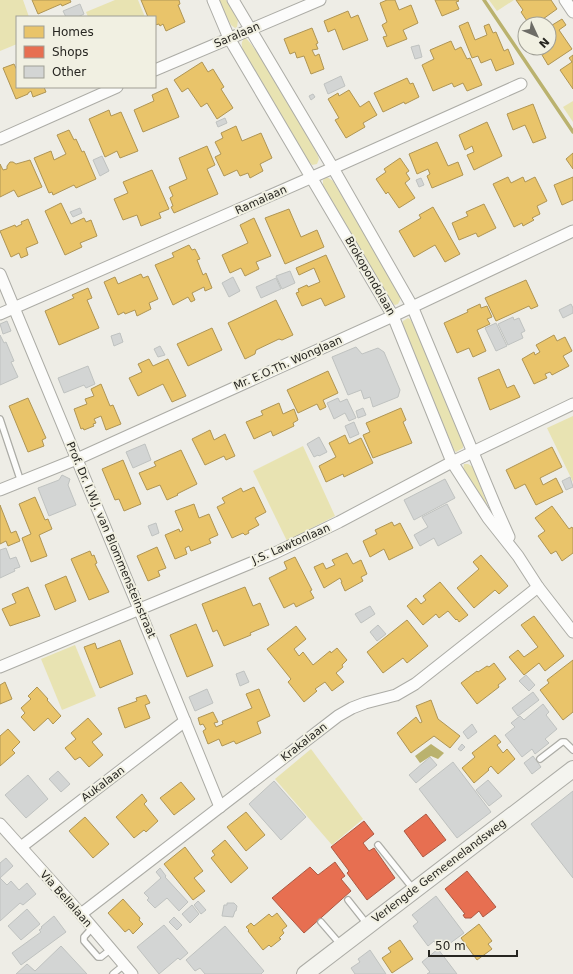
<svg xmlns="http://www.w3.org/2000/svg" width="573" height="974" font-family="'DejaVu Sans',sans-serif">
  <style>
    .green { fill: #e8e3b2 }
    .water { fill: #bab26e }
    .homes { fill: #e9c46a; stroke: #af9554 }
    .shops { fill: #e76f51; stroke: #ad5943 }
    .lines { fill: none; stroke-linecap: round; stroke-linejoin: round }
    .stream { stroke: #bab26e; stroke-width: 3.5 }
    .building { fill: #d3d5d4; stroke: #bfc2c0 }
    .lane-casing { stroke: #acaca6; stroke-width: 8 }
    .street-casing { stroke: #acaca6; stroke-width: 13 }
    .secondary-casing { stroke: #acaca6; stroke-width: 18 }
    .lane { stroke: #fcfcfb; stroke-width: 5.5 }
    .street { stroke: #fcfcfb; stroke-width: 11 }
    .secondary { stroke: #f4f4ef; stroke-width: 16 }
    .labels { text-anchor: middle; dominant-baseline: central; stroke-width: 4; stroke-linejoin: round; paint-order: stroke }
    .street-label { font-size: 11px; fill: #272621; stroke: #f1f0e2 }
  </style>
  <rect width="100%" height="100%" fill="#eeede6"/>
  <g class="green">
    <path d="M0 0H23L29 17H17V44L0 51Z"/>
    <path d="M115 0H138L145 17H88L86 12Z"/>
    <path d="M218 0H226L238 20 237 27 235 28 231 25Z"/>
    <path d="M489 0H514L497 11Z"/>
    <path d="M245 38C255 42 308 137 317 153L319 159 317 164 312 165 307 159 243 50C241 45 241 41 245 38Z"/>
    <path d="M573 101V122L563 107Z"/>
    <path d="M327 177 333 181 400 294V300L398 304 395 305 391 302 323 185V180Z"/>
    <path d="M408 318 411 320 419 337 463 442V448L456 452 454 450 402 326 403 321Z"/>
    <path d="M573 416V482L547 428Z"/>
    <path d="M303 446 335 516 287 541 253 471Z"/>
    <path d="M464 464H468L473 467 487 504V508L463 470Z"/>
    <path d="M75 645 96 696 62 710 41 659Z"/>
    <path d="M311 749 363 819 332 845 275 779Z"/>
  </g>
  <path class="water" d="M431 744 444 753 438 759 431 756 420 763 415 756Z"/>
  <g class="homes">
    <path d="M32 0H70L71 2 62 6 61 4 38 14Z"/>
    <path d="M141 0H179L180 4 178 5 185 22 166 31 163 24 160 26 159 24 155 25V17H148Z"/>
    <path d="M387 0H395L399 10 411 5 418 23 403 30 407 39 387 47 383 37 387 36 382 25 387 22 380 3Z"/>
    <path d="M435 0H458L459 1 456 2 459 9 442 16Z"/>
    <path d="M516 0H551L557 9 536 24H529L521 12 523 10Z"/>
    <path d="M348 11 351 18 358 15 368 40 343 50 335 29 328 32 324 21Z"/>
    <path d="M562 19 566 25 559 30 572 49 548 65 542 55 545 53 542 48H549V27Z"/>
    <path d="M468 22 475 40 487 35 484 26 489 24 493 33 496 32 504 51 508 49 514 64 496 71 491 59 481 63 478 56 472 58 459 26Z"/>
    <path d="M312 28 318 43 316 44 318 49 312 50 315 56 319 54 324 69 311 74 304 56 297 58 295 52 290 54 284 39Z"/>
    <path d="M451 41 455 50 461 47 467 59 470 58 482 85 467 91 463 83 454 87 452 83 433 91 422 65 434 59 430 50Z"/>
    <path d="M573 55V89L560 70 572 62 569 58Z"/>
    <path d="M202 62 208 72 213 69 224 87 221 89 233 108 217 119 207 103 201 107 188 88 182 92 174 80Z"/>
    <path d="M14 64 17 70V87H44L46 92 33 97 31 91 28 93V94L16 99 3 68Z"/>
    <path d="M407 78 410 84 413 83 419 97 405 104 404 102 383 112 374 93Z"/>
    <path d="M167 88 179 117 143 132 134 110 154 101 152 95Z"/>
    <path d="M349 90 360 107 369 101 377 115 363 123 365 127 346 138 335 120 339 118 328 99 338 93 339 96Z"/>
    <path d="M533 104 546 138 533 143 525 125 513 130 507 114Z"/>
    <path d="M109 110 111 116 121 112 138 151 120 158 117 151 105 157 89 119Z"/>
    <path d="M487 122 502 156 474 170 467 155 474 152 472 146 465 150 459 135Z"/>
    <path d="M236 126 242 141 261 133 272 158 260 164 263 171 250 178 248 173 240 176 237 170 224 176 215 157 221 154 215 142 223 138 221 133Z"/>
    <path d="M69 130 74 140 76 139 82 152 84 151 96 179 76 188 74 185 53 195 52 192 49 193 34 158 51 151 54 160 66 154 57 135Z"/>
    <path d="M437 142 448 166 458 162 463 175 432 188 427 176 430 174 428 169 417 174 409 154Z"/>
    <path d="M207 146 215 165 207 169 218 194 174 213 171 207 173 206 170 198 173 196 169 187 187 179 179 158Z"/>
    <path d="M573 153V169L566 159Z"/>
    <path d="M400 158 409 171 406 173 410 179 405 183 415 198 399 208 388 192 386 194 376 179 386 172 384 169Z"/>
    <path d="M30 160 42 187 18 197 14 190 0 197V164L3 170 7 169V166L10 162H13L16 164Z"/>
    <path d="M152 170 169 209 159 213 161 218 141 226 137 215 123 220 114 199 128 193 123 182Z"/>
    <path d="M508 177 511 183 523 177 525 182 535 177 547 201 537 206 540 214 532 218 534 220 523 226 522 223 514 227 493 184Z"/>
    <path d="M573 177V200L562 205 554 185Z"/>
    <path d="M61 203 71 224 84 218 86 222 91 220 97 236 80 243 82 247 65 255 45 211Z"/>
    <path d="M484 204 496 228 478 237 476 233 459 240 452 223 468 216 466 212Z"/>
    <path d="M433 207 460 254 445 262 435 245 414 257 399 231 421 218 419 215Z"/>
    <path d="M289 209 301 237 317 230 324 247 285 264 265 218Z"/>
    <path d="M254 218 271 256 256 262 259 269 245 276 241 268 230 273 222 255 248 243 240 225Z"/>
    <path d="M28 219 38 243 26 248 28 255 21 258 19 253 11 257 0 231 15 225 16 227 22 224 21 222Z"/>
    <path d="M189 245 192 250 195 249 200 259 197 260 203 275 206 273 212 288 205 291 204 287 192 293 195 300 191 302 188 297 173 305 155 265 174 257 172 253Z"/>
    <path d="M326 255 345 297 325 306 321 298 302 306 296 293 299 292 298 289 307 285 308 287 320 282 314 268 299 275 296 268Z"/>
    <path d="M141 274 143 278 148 276 158 299 149 303 151 309 137 316 135 310 125 314 124 312 118 315 104 282 115 277 118 284Z"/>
    <path d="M526 280 538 306 531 309 529 306 496 321 485 298Z"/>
    <path d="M88 288 92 298 87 300 99 328 59 345 45 311 74 298 72 295Z"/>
    <path d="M276 300 293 335 282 340 279 339 256 350 255 354 245 359 228 323Z"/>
    <path d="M480 304 481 308 487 306 492 317 487 319 490 324 477 330 486 351 473 357 469 348 457 353 444 323 468 312 467 310Z"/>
    <path d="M212 328 222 350 188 366 177 344Z"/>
    <path d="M554 335 557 341 565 337 572 351 563 356 569 366 552 375 550 372 545 374 547 378 534 384 522 359 534 352 535 355 540 352 536 345Z"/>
    <path d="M149 359 153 366 168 359 186 396 172 402 163 384 138 396 129 378 142 372 138 364Z"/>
    <path d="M499 369 507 388 514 385 520 397 490 410 478 378Z"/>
    <path d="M328 371 338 393 323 400 326 407 320 410 317 404 298 413 287 390Z"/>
    <path d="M101 384 110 406 113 405 121 424 106 430 101 416 94 419 96 423 93 424 94 426 84 430 83 428 81 429 74 409 87 404 85 399 94 396 91 389Z"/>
    <path d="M28 398 46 438 42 440 44 446 28 452 9 406Z"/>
    <path d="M279 403 283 414 294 409 298 420 293 423 294 426 273 436 271 431 254 439 246 422 263 415 261 411Z"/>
    <path d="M401 408 406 420 403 422 412 443 373 458 363 435 370 432 366 423Z"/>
    <path d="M210 430 214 440 225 434 235 456 226 460 224 456 205 465 192 439Z"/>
    <path d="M345 435 349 444 361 438 373 463 344 477 343 474 326 482 319 466 336 457 329 443Z"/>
    <path d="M552 447 562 467 540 478 543 485 556 478 563 492 536 505 525 484 515 489 506 470Z"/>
    <path d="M181 450 197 484 177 494 178 495 167 500 160 485 147 490 139 473 156 466 154 462Z"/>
    <path d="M123 460 141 504 124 511 119 499 115 500 102 469Z"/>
    <path d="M254 487 266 512 255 518 259 525 248 531 249 533 245 535 243 533 232 538 217 507 225 503 222 498 241 488 243 492Z"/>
    <path d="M35 497 45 520 48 519 52 529 39 535 47 556 31 562 22 538 31 534 19 504Z"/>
    <path d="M194 504 199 518 209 514 218 535 209 539 211 543 191 551 189 546 185 548 187 554 175 559 165 535 179 529 180 532 183 530 175 511Z"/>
    <path d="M0 505 11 533 16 531 20 541 8 546 6 541 0 544Z"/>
    <path d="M552 506 569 529 572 527 573 529V553L562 561 556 551 551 554 538 536 545 531 535 518Z"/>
    <path d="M392 522 394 526 400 523 413 548 389 560 384 549 370 557 363 541 377 534 375 530Z"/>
    <path d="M157 547 166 568 158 571 160 576 148 581 137 556Z"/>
    <path d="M90 551 92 556 94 555 97 563 95 564 109 592 89 600 71 559Z"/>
    <path d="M347 553 353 564 361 560 367 574 361 577 363 581 345 591 341 582H342L340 578 324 588 314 567 323 563 326 569 335 565 332 560Z"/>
    <path d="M481 555 508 586 499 594 495 590 474 608 457 588 479 569 473 562Z"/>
    <path d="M295 557 312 590 310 591 314 598 296 607 294 603 284 608 269 578 287 569 284 562Z"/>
    <path d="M66 576 76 601 55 610 45 585Z"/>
    <path d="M440 582 468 615 459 622 457 619 456 620 448 611 439 618 436 614 423 625 407 606 416 598 421 604 426 600 423 596Z"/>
    <path d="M28 587 40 616 10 626 2 609 16 603 12 594Z"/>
    <path d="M245 587 253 606 260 603 269 625 250 633 251 635 224 646 217 630 213 632 202 604Z"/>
    <path d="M534 616 564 656 545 671 539 663 524 675 509 657 518 650 524 657 538 647 521 625Z"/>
    <path d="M407 620 428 646 407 663 403 658 383 673 367 652Z"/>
    <path d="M196 624 213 666 187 677 170 635Z"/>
    <path d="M296 626 306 639 294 649 299 656 303 652 313 665 330 651 331 653 337 648 347 660 342 665 343 667 336 673 344 682 332 691 325 682 315 689 317 691 304 702 288 682 291 679 267 649Z"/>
    <path d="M120 640 133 674 100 688 84 647 95 643 97 649Z"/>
    <path d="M573 660V712L563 720 540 690 549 683 547 680Z"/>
    <path d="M494 663 506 679 498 685 499 687 477 704 461 683 477 671 478 672 487 666 489 667Z"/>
    <path d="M5 682 12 699 0 704V685Z"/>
    <path d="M37 687 48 699 47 700 61 716 53 724 48 718 34 731 21 717 25 713 21 708 31 699 28 696Z"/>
    <path d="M259 689 270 716 257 722 261 733 236 744 234 741 222 746 219 739 208 744 203 731 206 729 203 724 200 725 198 718 213 712 218 722 214 723 216 727 223 724 222 721 252 708 246 694Z"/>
    <path d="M146 695 150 703 145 705 150 718 125 728 118 708 137 701 136 698Z"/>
    <path d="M431 700 438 719 460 736 450 748 434 736 411 753 397 733 416 717 420 723 422 722 416 706Z"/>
    <path d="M88 718 102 734 92 742 103 755 89 767 80 757 75 760 65 748 76 739 71 733Z"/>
    <path d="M8 729 20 742 12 750 15 753 0 766V736Z"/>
    <path d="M495 735 501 742 497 745 503 753 507 749 515 759 498 774 491 766 488 769 489 770 474 783 462 768 475 757 472 753Z"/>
    <path d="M181 782 195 799 174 815 160 798Z"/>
    <path d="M142 794 147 801 144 804 158 821 146 832 144 830 134 838 116 817Z"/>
    <path d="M246 812 265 835 246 851 227 827Z"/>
    <path d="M85 817 109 844 93 858 69 831Z"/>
    <path d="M225 840 248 868 231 883 211 858 215 855 212 851Z"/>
    <path d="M185 847 203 871 194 878 205 891 193 900 164 864Z"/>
    <path d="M123 899 140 918 139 920 143 924 133 934 129 929 125 932 108 913Z"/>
    <path d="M277 913 287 926 282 930 284 933 279 938 281 939 271 947 269 945 263 950 248 931 249 930 246 927 251 923 254 926 269 914 272 917Z"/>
    <path d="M479 924 492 941 488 944 492 949 477 960 461 938Z"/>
    <path d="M400 940 413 959 392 973 382 958 391 952 388 948Z"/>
  </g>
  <g class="shops">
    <path d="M426 814 446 840 423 857 404 831Z"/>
    <path d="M364 821 374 834 363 843 369 851 374 848 395 878 367 900 347 873 349 871 331 847Z"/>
    <path d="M335 862 345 876 341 879 351 891 304 933 272 898 310 867 318 875Z"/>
    <path d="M467 871 496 907 483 917 479 911 471 918H465L463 915 465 914 445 889Z"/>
  </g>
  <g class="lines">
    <path class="stream" d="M484 0 573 132"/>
  </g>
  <g class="building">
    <path d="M80 4 84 14 78 17H66L63 11Z"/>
    <path d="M419 45 422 57 415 59 411 47Z"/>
    <path d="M341 76 345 86 328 94 324 84Z"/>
    <path d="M313 94 315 97 311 100 309 96Z"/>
    <path d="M225 118 227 123 218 127 216 122Z"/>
    <path d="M102 156 109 171 100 176 93 160Z"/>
    <path d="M421 178 424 185 419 187 416 180Z"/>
    <path d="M80 208 82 213 73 217 70 212Z"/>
    <path d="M290 271 295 283 282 289 276 276Z"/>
    <path d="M233 277 240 291 229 297 222 283Z"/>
    <path d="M276 278 281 289 261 298 256 287Z"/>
    <path d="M571 304 573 308V313L563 318 559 310Z"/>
    <path d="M513 317 514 320 519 318 525 331 521 333 523 338 508 345 498 324Z"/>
    <path d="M7 321 11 331 3 334 0 324Z"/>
    <path d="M496 323 507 346 496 351 485 328Z"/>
    <path d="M120 333 123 342 114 346 111 336Z"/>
    <path d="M0 335 4 343 6 342 14 361 11 362 18 377 0 385Z"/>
    <path d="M160 346 165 355 158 357 154 349Z"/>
    <path d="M356 347 362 354 378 348 384 352 400 390 398 397 373 407 370 397 364 399 361 390 348 395 332 357Z"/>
    <path d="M88 366 95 384 86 388 84 385 64 393 58 378Z"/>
    <path d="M338 398 340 402 347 399 356 418 349 421 345 413 334 419 327 403Z"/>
    <path d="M363 408 366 415 358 418 356 411Z"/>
    <path d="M354 422 359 434 350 438 345 426Z"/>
    <path d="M319 437 327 452 319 456 318 455 314 457 307 444Z"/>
    <path d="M145 444 151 460 133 468 126 452Z"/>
    <path d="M62 475 70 479 68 485 76 505 49 516 38 488 59 480Z"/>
    <path d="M570 477 573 487 566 490 562 481Z"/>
    <path d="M445 479 455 498 414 520 404 500Z"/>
    <path d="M447 504 462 533 438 546 434 538 420 546 414 535 428 527 422 517Z"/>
    <path d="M156 523 159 533 152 536 148 526Z"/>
    <path d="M6 548 10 559 16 557 20 567 14 569 15 571 0 578V550Z"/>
    <path d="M370 606 375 614 361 623 355 614Z"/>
    <path d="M378 625 386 634 377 641 370 632Z"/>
    <path d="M244 671 249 682 240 686 236 674Z"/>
    <path d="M526 675 535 685 529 691 519 681Z"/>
    <path d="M207 689 213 703 195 711 189 697Z"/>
    <path d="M533 692 539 700 518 716 512 708Z"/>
    <path d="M543 704 549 712 546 715 557 729 545 739 549 743 535 754 532 749 522 757 505 735 515 727 511 723 520 716 524 720Z"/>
    <path d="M472 724 477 732 468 739 463 732Z"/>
    <path d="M462 744 465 747 461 751 458 749Z"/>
    <path d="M533 756 541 767 532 774 524 763Z"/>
    <path d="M430 757 437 765 416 783 409 775Z"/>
    <path d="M453 762 491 812 457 838 419 789Z"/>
    <path d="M58 771 70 784 61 792 49 779Z"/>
    <path d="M28 775 48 799 26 818 5 795Z"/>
    <path d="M488 780 502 796 489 806 476 790Z"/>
    <path d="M274 781 306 817 281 840 249 804Z"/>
    <path d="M573 791V878L531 824Z"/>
    <path d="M6 858 13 866 0 878 7 885 11 881 19 890 27 883 36 894 23 905 20 903 0 921V863Z"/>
    <path d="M160 868 166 876 165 877 188 902 179 911 167 898 155 908 147 900 149 898 144 893 161 878 156 872Z"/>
    <path d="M436 896 464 933 441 950 434 941 428 946 413 926 418 922 412 915Z"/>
    <path d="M198 901 206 910 201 914 194 905Z"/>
    <path d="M227 903H234L237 906 236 911H235L233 917 222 916 224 905H227Z"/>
    <path d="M192 905 199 914 190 923 182 914Z"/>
    <path d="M27 909 40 924 21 940 8 926Z"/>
    <path d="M54 916 66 932 21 965 12 953 41 932 39 930 42 928 41 927Z"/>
    <path d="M174 917 182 925 177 930 169 922Z"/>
    <path d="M164 925 188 953 180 960 178 958 159 974 137 947Z"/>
    <path d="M225 926 264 971 261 974H205L200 968 195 971 186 960Z"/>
    <path d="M61 946 87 974H16L27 964 35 971Z"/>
    <path d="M438 949 457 974H427L430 972 422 962Z"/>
    <path d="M370 950 386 974H355L351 968 360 962 358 959Z"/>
  </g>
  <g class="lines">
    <g class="lane-casing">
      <g id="lane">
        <path d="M0 419 21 482"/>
        <path d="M540 759 562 742H565L573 750"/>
        <path d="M378 845 414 890"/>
        <path d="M348 900 367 924"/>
        <path d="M321 922 340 944"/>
        <path d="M92 928 84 937V941L98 957H101L111 949"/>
        <path d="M113 974 124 965"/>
      </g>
    </g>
    <g class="street-casing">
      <g id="street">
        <path d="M213 0 229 38 393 316 452 462 488 518 518 556 538 587 573 632"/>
        <path d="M233 0 333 168 412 306 497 510 509 537"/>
        <path d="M565 0 573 12"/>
        <path d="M155 70 320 0"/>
        <path d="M0 139 117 87"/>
        <path d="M0 274 139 609 220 807"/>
        <path d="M0 314 333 168 521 84"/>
        <path d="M0 490 77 459 393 316 573 231"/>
        <path d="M0 667 275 553 339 522 452 462 573 404"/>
        <path d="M0 824 81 914 132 974"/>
        <path d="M21 847 185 721"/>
        <path d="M81 914 338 716 352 708 365 703 396 695 415 684 538 587"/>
      </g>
    </g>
    <g class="secondary-casing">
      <path id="secondary" d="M305 974 573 769"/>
    </g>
    <use href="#lane" class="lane"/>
    <use href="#street" class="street"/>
    <use href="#secondary" class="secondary"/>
  </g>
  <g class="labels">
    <g class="street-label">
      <text transform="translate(237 35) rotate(-23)">Saralaan</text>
      <text transform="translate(261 200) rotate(-24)">Ramalaan</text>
      <text transform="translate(370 276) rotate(60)">Brokopondolaan</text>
      <text transform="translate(288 363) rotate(-24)">Mr. E.O.Th. Wonglaan</text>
      <text transform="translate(111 540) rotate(67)">Prof. Dr. I.W.J. van Blommensteinstraat</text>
      <text transform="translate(291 544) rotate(-24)">J.S. Lawtonlaan</text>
      <text transform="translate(304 742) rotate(-38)">Krakalaan</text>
      <text transform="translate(103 784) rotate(-37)">Aukalaan</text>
      <text transform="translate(439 871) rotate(-37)">Verlengde Gemeenelandsweg</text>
      <text transform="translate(66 899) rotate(48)">Via Bellalaan</text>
    </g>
  </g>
  <rect x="16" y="16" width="140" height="72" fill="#f1f0e2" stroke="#a09f95"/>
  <rect x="24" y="26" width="20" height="12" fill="#e9c46a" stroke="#a09f95"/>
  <text x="52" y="36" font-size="12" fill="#272621">Homes</text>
  <rect x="24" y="46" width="20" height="12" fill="#e76f51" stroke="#a09f95"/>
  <text x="52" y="56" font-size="12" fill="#272621">Shops</text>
  <rect x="24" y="66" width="20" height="12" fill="#d3d5d4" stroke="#a09f95"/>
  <text x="52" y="76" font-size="12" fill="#272621">Other</text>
  <g transform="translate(537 36) rotate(134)"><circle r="19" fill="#f1f0e2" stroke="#a09f95"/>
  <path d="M0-3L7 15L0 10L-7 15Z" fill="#6d6c66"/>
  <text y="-6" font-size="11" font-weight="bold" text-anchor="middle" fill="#272621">N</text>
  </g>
  <path d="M429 950v6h88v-6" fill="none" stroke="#272621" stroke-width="2"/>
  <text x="435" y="950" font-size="12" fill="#272621" stroke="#f1f0e2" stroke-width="3" paint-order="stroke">50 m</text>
</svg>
